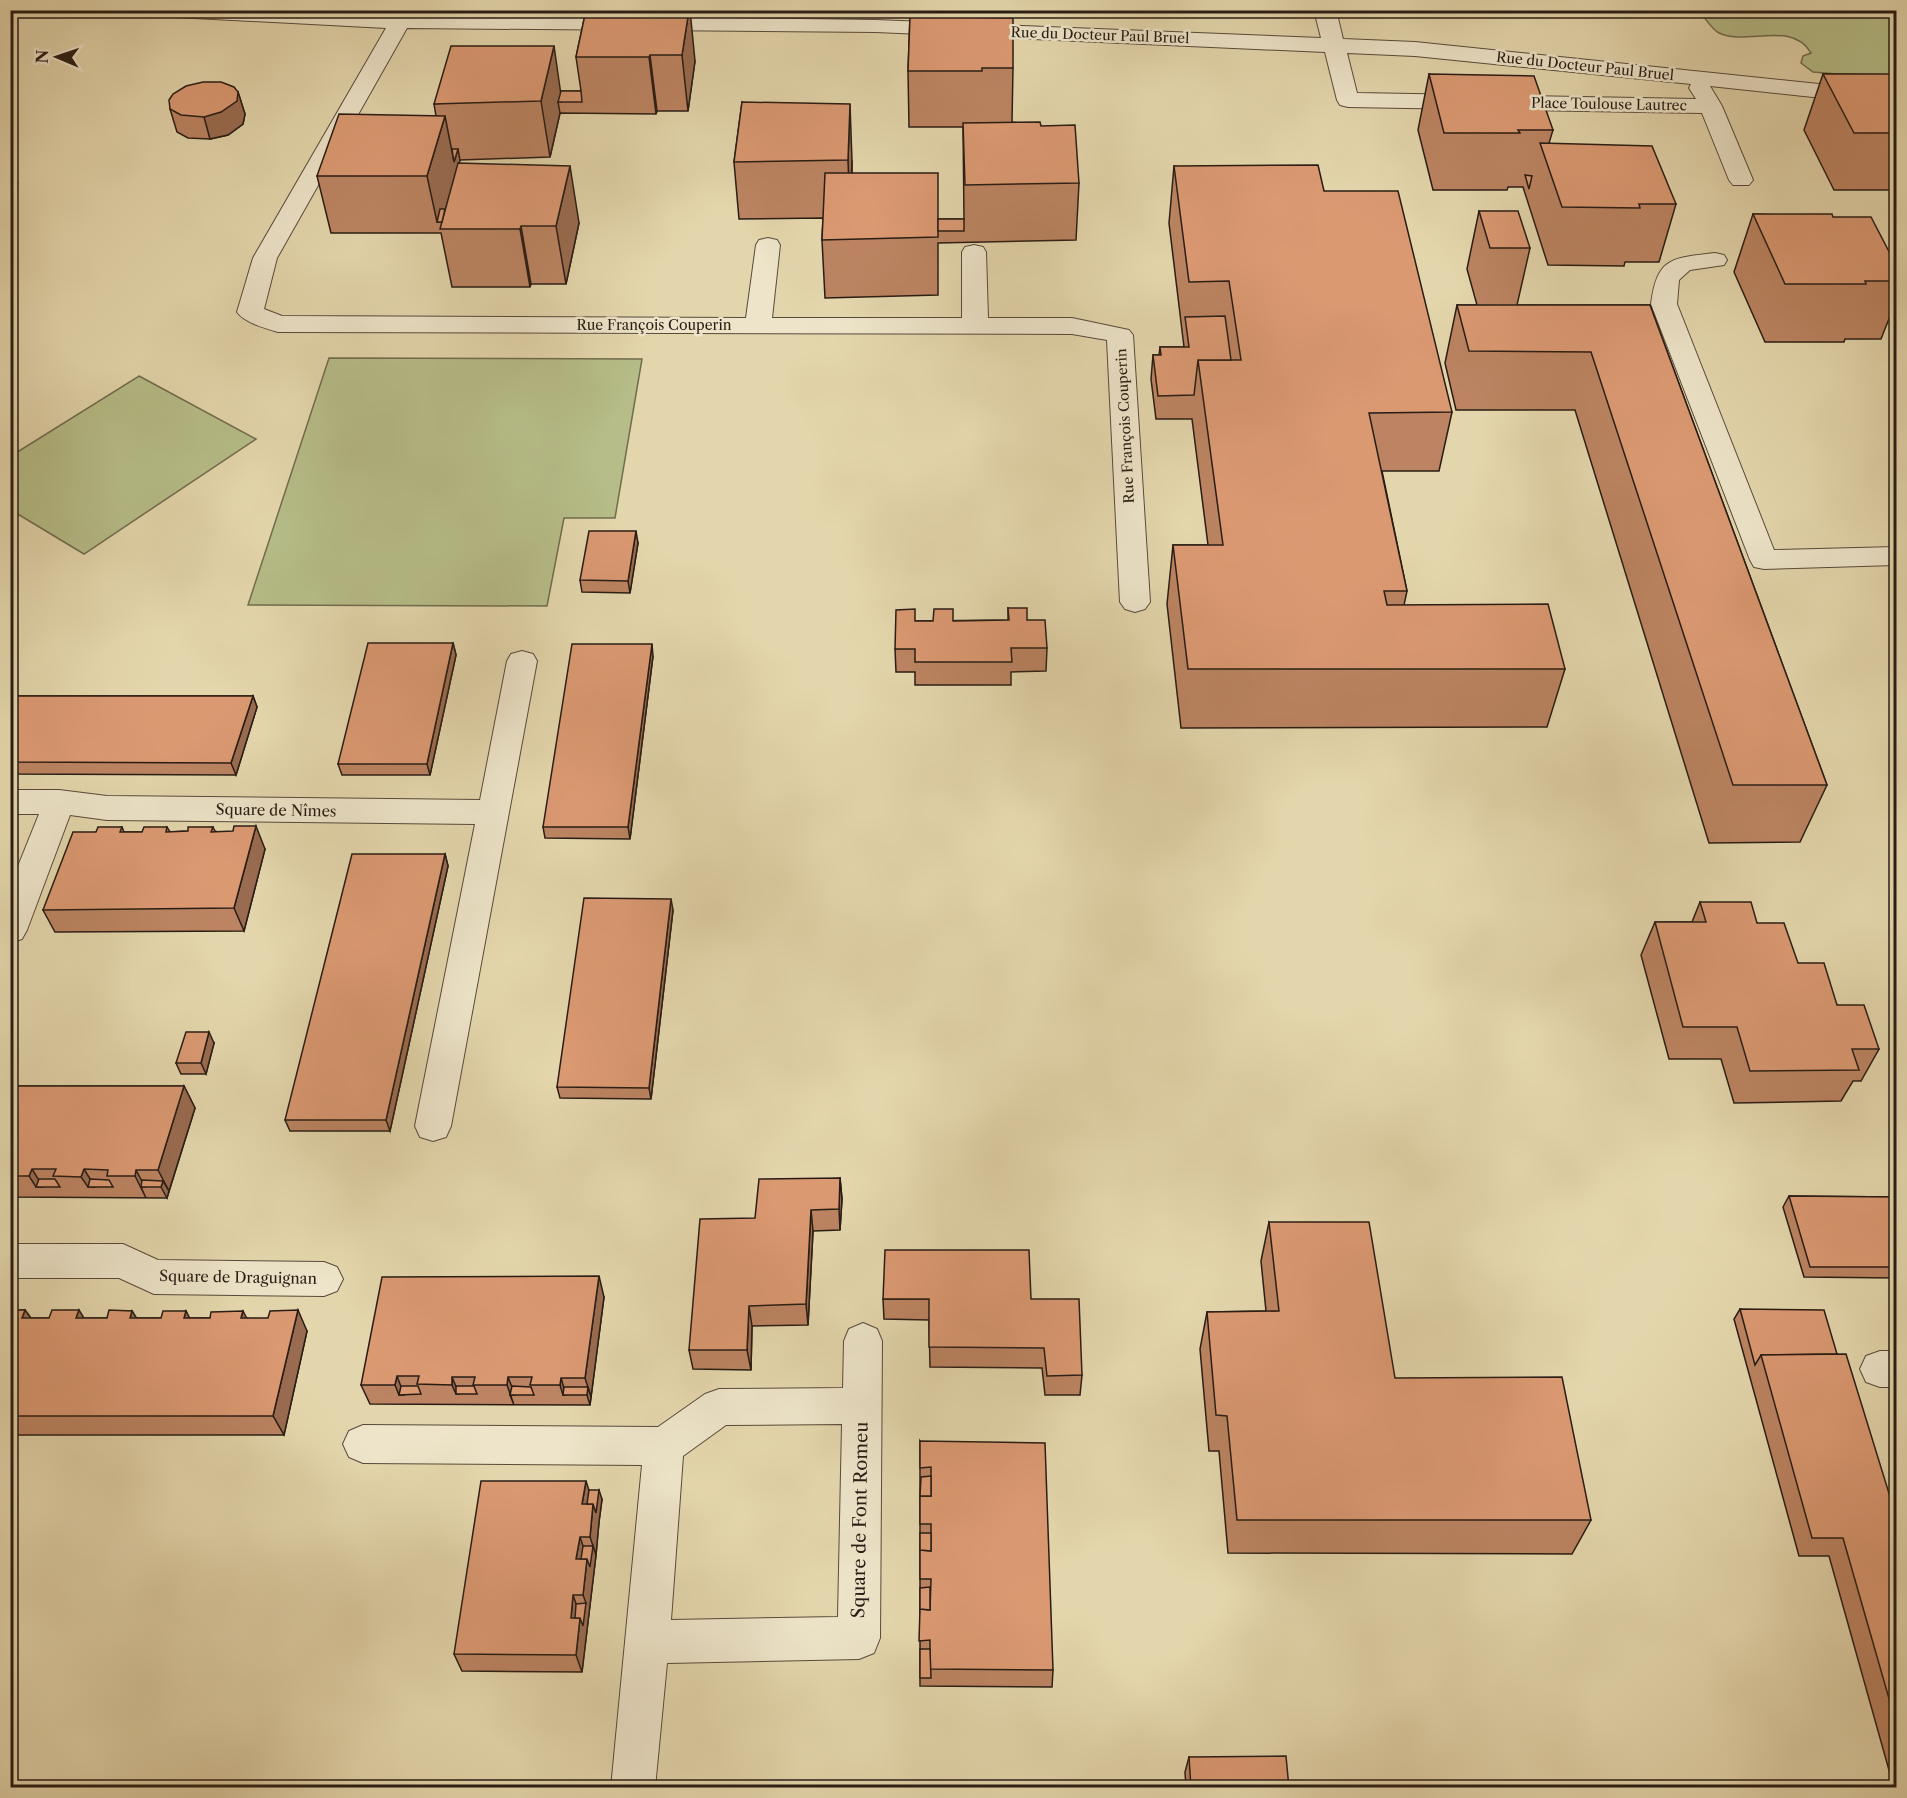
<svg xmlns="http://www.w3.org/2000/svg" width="1907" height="1798" font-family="'Libre Caslon Text',serif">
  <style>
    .green { fill: #b6bd88; stroke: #706c4e; stroke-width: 1.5 }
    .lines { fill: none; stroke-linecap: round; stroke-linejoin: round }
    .minor-casing { stroke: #584a3b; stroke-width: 2 }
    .minor { fill: #ede4c9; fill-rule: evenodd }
    .wall { fill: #bc8462; stroke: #291c15; stroke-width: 1.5 }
    .shaded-wall { fill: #996b50; stroke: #291c15; stroke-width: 1.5 }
    .building { fill: #db9972; stroke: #291c15; stroke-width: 1.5 }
    .labels { text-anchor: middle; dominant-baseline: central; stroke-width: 5; stroke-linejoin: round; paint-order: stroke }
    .far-street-label { font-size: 14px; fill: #291c15; stroke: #ede4c9 }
    .street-label { font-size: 15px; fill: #291c15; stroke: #ede4c9 }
    .near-street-label { font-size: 18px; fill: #291c15; stroke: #ede4c9 }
  </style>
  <rect width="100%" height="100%" fill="#e4d6ac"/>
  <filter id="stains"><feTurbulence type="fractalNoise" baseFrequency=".00333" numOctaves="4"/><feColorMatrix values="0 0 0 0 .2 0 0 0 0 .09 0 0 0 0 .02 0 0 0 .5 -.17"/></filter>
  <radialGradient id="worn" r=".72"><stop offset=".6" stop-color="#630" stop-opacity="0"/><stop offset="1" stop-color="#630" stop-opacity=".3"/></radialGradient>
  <g class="green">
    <path d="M1706 10 1896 11V79L1813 72 1801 63 1803 56 1811 53C1792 20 1746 46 1719 33 1713 30 1707 21 1703 16Z"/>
    <path d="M329 358 642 359 615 518H564L547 606 248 605Z"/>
    <path d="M139 376 256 439 84 554 11 510V456Z"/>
  </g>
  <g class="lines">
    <g class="minor-casing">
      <g id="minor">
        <path d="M146 10 876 20 1321 38 1314 10H1336L1343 39 1415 42 1896 92V106L1710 86 1722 106 1753 180 1749 185H1733L1729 180 1702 113 1348 107 1340 105 1337 100 1325 52 876 32 407 28 277 258 264 309 282 316 746 318 756 245 759 240 768 238 777 240 780 245 772 318H962V252L965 247 974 245 983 247 986 252 988 318H1072L1129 330 1133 335 1150 602 1145 609 1135 612 1125 609 1120 602 1107 340 1072 334 278 332C265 328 245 323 237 312L253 258 386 28 156 16 148 15ZM1347 53 1415 56 1691 84 1689 88 1696 99 1357 93Z"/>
        <path d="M1715 253 1724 255 1727 260 1724 265 1690 270 1679 280 1677 304 1774 550 1896 547V565L1764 569 1754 567 1750 560 1651 304C1657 257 1672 258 1715 253Z"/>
        <path d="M522 651 533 654 537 661 451 1126 446 1137 433 1141 420 1137 415 1126 475 824 107 820 70 815 27 930 22 939 10 943V886L39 814H10V790H59L107 796 480 800 507 661 511 654Z"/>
        <path d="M10 1244H123L158 1260 324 1262 337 1267 343 1279 337 1291 324 1296 154 1294 119 1278H10Z"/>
        <path d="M863 1323 877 1329 882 1341 880 1638 874 1653 859 1659 667 1663 655 1788H611L642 1465 363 1463 349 1457 343 1444 349 1431 363 1425 658 1427 705 1394 719 1389 843 1388 844 1341 849 1329ZM842 1424 838 1617 671 1620 683 1456 726 1425Z"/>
        <path d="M1880 1351H1896V1387H1880L1866 1382 1860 1369 1866 1356Z"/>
      </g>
    </g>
    <use href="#minor" class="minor"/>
  </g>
  <g class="wall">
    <path d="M586 10 695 61 688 111H657L656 114 560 113 550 157 460 160 459 163 579 223 566 284H531L530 287H452L441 233H331L317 176 436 116 434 104 561 91H581L576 57Z"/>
    <path d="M910 16 1013 68 1012 122 1041 126 1079 183 1076 240 938 243V295L825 298 822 240 823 218 739 219 734 162 742 102 852 161V173L938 219H964L963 127H909L908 71Z"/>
    <path d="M1429 74 1553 130 1549 143 1676 204 1659 262H1625L1624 266 1548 265 1523 187H1508L1507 190H1433L1418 130Z"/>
    <path d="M1823 74 1896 75V190H1834L1804 130Z"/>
    <path d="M238 92 245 114 243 124 228 135 210 139 188 138 177 132 170 109Z"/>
    <path d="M1174 166 1324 191 1452 412 1439 471H1382L1407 591 1404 605 1565 669 1547 727 1181 728 1167 604 1173 545H1208L1192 419H1156L1151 379 1153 355H1159L1160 347H1184L1169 223Z"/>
    <path d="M1479 211 1530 248 1517 305H1650L1827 785 1800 842 1709 843 1575 410H1456L1445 363 1457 305H1477L1467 269Z"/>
    <path d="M1753 214 1833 217 1896 265V301L1881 339H1845L1844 342H1765L1734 272Z"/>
    <path d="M638 543 630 593 582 592 580 580Z"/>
    <path d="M1008 608 1027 620 1047 648 1046 671 1011 672V685H915V672H896L895 649 915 621 1008 620Z"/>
    <path d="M453 643 456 655 430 775H342L338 764Z"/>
    <path d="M653 656 630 839 545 838 543 827Z"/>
    <path d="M10 696H253L257 707 236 775 10 774Z"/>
    <path d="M122 827 124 832H142L167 827 170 832 188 831 213 827 215 831 265 849 244 931 55 932 43 910 96 832Z"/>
    <path d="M445 854 448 866 390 1131H290L285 1120Z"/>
    <path d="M1700 902 1757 923 1798 963 1879 1049 1861 1081H1853L1841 1101 1734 1103 1721 1059H1669L1641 955 1655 922H1692Z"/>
    <path d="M673 910 651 1099 560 1098 557 1087Z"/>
    <path d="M214 1043 206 1074H181L176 1063Z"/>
    <path d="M10 1086H184L195 1108 167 1198 10 1197Z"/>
    <path d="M840 1178 842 1199 840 1230 813 1231 808 1325 752 1326 751 1370 693 1369 689 1350 755 1218Z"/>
    <path d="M1789 1196 1896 1197V1278L1804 1277 1783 1207Z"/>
    <path d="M1269 1222 1395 1378 1591 1520 1572 1554 1228 1553 1219 1451H1209L1200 1349 1207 1312 1266 1311 1261 1261Z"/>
    <path d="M604 1297 590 1405 370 1404 361 1385Z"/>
    <path d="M883 1299H1031L1082 1375 1080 1395H1045L1042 1368 930 1367 929 1320 884 1319Z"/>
    <path d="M1740 1309 1837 1354 1896 1516V1788H1894L1829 1556H1799L1734 1319Z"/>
    <path d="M10 1310H25L31 1318H107L132 1311 136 1318H161L186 1311 189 1318H246L307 1331 284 1435H10Z"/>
    <path d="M920 1441 1053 1670 1052 1687 920 1686Z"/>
    <path d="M589 1490 602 1499 599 1522 596 1555 582 1672 462 1671 454 1654Z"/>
    <path d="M1189 1757 1289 1788H1186L1185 1772Z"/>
  </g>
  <g class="shaded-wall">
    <path d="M689 10H690L695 61 688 111 682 55Z"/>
    <path d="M554 46 562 102H558L560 113 550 157 541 101Z"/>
    <path d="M650 55 657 111 656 114 649 57Z"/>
    <path d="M238 92 245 114 243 124 228 135 210 139 204 117Z"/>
    <path d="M850 104 852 161 850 217 848 160Z"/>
    <path d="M445 116 454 162 458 149 460 160 442 222H437L427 176Z"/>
    <path d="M10 163 18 184 10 189Z"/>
    <path d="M570 166 579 223 566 284 556 226Z"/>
    <path d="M521 226 531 284 530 287 520 229Z"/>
    <path d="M636 531 638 543 630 593 628 581Z"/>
    <path d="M453 643 456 655 430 775 427 764Z"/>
    <path d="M652 644 653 656 630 839 628 827Z"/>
    <path d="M253 696 257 707 236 775 231 763Z"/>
    <path d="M256 826 265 849 244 931 234 908Z"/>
    <path d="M445 854 448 866 390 1131 386 1120Z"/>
    <path d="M671 899 673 910 651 1099 649 1088Z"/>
    <path d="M209 1032 214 1043 206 1074 201 1063Z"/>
    <path d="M184 1086 195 1108 169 1191 158 1170Z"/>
    <path d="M32 1169 43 1187H36L29 1176Z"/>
    <path d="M84 1169 95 1187H88L81 1177Z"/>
    <path d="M136 1170 145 1187H141L146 1198 135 1176Z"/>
    <path d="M840 1178 842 1199 840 1230 839 1209Z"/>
    <path d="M163 1181 169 1191 167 1198 161 1187Z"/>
    <path d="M811 1210 813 1231 808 1325 806 1304Z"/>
    <path d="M599 1276 604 1297 591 1397 585 1378Z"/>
    <path d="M749 1306 752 1326 751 1370 747 1350Z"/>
    <path d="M25 1310 38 1328 22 1318Z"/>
    <path d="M79 1310 90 1328 76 1318Z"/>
    <path d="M298 1310 307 1331 284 1435 273 1416Z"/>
    <path d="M132 1311 143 1328 130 1318Z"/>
    <path d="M186 1311 195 1328 184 1318Z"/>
    <path d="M243 1311 252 1328 241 1318Z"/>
    <path d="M397 1376 404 1395H399L395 1385Z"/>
    <path d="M452 1377 459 1394H456L452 1385Z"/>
    <path d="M508 1377 515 1395H510L514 1405 507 1385Z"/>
    <path d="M561 1378 566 1395H563L560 1385Z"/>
    <path d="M588 1387 591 1397 590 1405 587 1395Z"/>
    <path d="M586 1481 592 1500 590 1513 582 1504Z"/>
    <path d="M599 1490 602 1499 599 1522 596 1555 590 1537 593 1504Z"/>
    <path d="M580 1537 586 1555 584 1568 576 1559Z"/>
    <path d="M593 1546 596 1555 582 1672 576 1655 580 1618 586 1603 583 1595 587 1559Z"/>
    <path d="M573 1595 579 1612 578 1627 571 1618Z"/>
  </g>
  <g class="building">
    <path d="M586 10H689L682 55H650L649 57H576Z"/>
    <path d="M910 16 1013 18V68H982V71H908Z"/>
    <path d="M451 46H554L541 101 434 104Z"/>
    <path d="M1429 74 1534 76 1553 130H1518L1520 133H1444Z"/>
    <path d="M1823 74H1896V133H1854Z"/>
    <path d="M203 82H221L234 87 238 92 237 101 221 112 204 117 181 115 170 109 169 100 173 94 186 86Z"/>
    <path d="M561 91H581L582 102H558Z"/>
    <path d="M742 102 850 104 848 160 734 162Z"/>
    <path d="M339 114 445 116 427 176H317Z"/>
    <path d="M1040 122 1041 126 1075 125 1079 183 965 185 963 123Z"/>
    <path d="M1540 143 1652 146 1676 204H1639L1640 208 1562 207Z"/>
    <path d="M452 149H458L454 162Z"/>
    <path d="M458 163 570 166 556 226H521L520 229H440Z"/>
    <path d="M1318 165 1324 191H1398L1452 412 1369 413 1407 591H1384L1387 605 1548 604 1565 669H1188L1173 545H1223L1198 360H1241L1229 281 1189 282 1174 166Z"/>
    <path d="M825 173H938V237L822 240Z"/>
    <path d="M1525 175 1532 176 1529 189Z"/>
    <path d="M440 209H445L442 222H437Z"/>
    <path d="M1479 211H1518L1530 248H1490Z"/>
    <path d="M1753 214H1832L1833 217H1871L1896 265V281H1865L1866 284H1785Z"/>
    <rect x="938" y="219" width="26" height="12"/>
    <path d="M1457 305H1650L1827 785H1733L1591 352 1469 351Z"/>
    <path d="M1225 316 1231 360H1198L1194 395 1158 396 1153 355H1161L1160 347H1189L1185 317Z"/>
    <path d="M589 531H636L628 581 580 580Z"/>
    <path d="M1008 608H1027V620H1045L1047 648H1011L1012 662H915V649H895L896 610 915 609V621H933L934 609H953V621L1009 620Z"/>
    <path d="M368 643H453L427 764H338Z"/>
    <path d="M572 644H652L628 827H543Z"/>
    <path d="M10 696H253L231 763 10 762Z"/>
    <path d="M234 826H256L234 908 43 910 73 832H96L98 827H122L120 832H142L144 827H167L166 832 188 831V827H213L211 832 233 831Z"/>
    <path d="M352 854H445L386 1120H285Z"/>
    <path d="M584 898 671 899 649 1088 557 1087Z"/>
    <path d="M1700 902H1751L1757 923H1784L1798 963H1824L1837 1005H1864L1879 1049H1852L1859 1070 1750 1071 1737 1027H1683L1655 922H1706Z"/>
    <path d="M186 1032H209L201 1063H176Z"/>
    <path d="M10 1086H184L158 1170H136L135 1176H107L108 1170 84 1169 81 1177 53 1176 56 1169H32L29 1176H10Z"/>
    <path d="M840 1178 839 1209 811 1210 806 1304 749 1306 747 1350H689L700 1219 755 1218 759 1179Z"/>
    <path d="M39 1179H55L60 1187H36Z"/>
    <path d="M90 1179 109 1180 113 1187H88Z"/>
    <path d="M142 1180 163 1181 161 1187H141Z"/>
    <path d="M1789 1196 1896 1197V1267H1810Z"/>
    <path d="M1269 1222H1369L1395 1378 1562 1377 1591 1520H1237L1227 1416 1216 1415 1207 1312 1279 1311Z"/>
    <path d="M885 1250H1029L1031 1299H1079L1082 1375 1047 1376 1044 1348 929 1347V1299H883Z"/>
    <path d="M599 1276 585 1378H561L560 1385H530L532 1377H508L507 1385H473L475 1377H452V1385L417 1384 419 1376H397L395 1385H361L382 1277Z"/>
    <path d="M1740 1309 1824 1310 1837 1354 1761 1355 1755 1365Z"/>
    <path d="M10 1310H25L22 1318H49L52 1310H79L76 1318H107L109 1310 132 1311 130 1318H161L163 1311H186L184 1318H210L211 1312 243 1311 241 1318H268L270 1311 298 1310 273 1416H10Z"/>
    <path d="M1846 1354 1896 1516V1723L1843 1538H1812L1761 1355Z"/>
    <path d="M401 1386H418L421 1394 399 1395Z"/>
    <path d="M456 1386H474L477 1394H456Z"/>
    <path d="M512 1386 531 1387 534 1395H510Z"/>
    <path d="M564 1387H588L587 1395H563Z"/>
    <path d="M920 1441 1045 1443 1053 1670 930 1669V1640L919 1641 920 1609 930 1610 931 1579H920V1550L931 1551V1524H920V1496H931V1467L920 1468Z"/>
    <path d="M931 1476V1496H920L921 1477Z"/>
    <path d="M481 1481H586L582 1504H593L590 1537H580L576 1559H587L583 1595H573L571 1618H580L576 1655 454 1654Z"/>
    <path d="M589 1490H599L596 1513 593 1504H587Z"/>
    <path d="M920 1533H931V1551L920 1550Z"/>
    <path d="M583 1546H593L590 1567 587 1559H581Z"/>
    <path d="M930 1587V1610L920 1609V1588Z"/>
    <path d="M586 1603 583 1626 580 1618H575L576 1604Z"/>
    <path d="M920 1649H930L931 1678H920Z"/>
    <path d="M1286 1756 1289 1788H1191L1189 1757Z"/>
    <path d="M545 1782V1788H229V1785Z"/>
  </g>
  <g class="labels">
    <g class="far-street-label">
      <text transform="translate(1100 35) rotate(2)">Rue du Docteur Paul Bruel</text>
      <text transform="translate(1585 66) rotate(6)">Rue du Docteur Paul Bruel</text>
      <text transform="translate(1609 104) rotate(1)">Place Toulouse Lautrec</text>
      <text x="654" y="325">Rue François Couperin</text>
      <text transform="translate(1125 426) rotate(-93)">Rue François Couperin</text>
    </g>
    <g class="street-label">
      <text transform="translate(276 810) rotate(1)">Square de Nîmes</text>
      <text transform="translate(238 1277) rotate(1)">Square de Draguignan</text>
    </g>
    <g class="near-street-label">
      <text transform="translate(860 1520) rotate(-89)">Square de Font Romeu</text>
    </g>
  </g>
  <rect width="1907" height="1798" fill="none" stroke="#e4d6ac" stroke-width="36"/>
  <rect x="12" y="12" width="1883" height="1774" fill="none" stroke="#291c15" stroke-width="3"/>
  <rect x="18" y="18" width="1871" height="1762" fill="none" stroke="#291c15" stroke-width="1.5"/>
  <g transform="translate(57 57) rotate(272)" stroke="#ede4c9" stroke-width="4.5" paint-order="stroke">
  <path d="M0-4.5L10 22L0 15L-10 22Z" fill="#291c15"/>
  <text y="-9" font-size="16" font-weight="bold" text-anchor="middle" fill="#291c15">N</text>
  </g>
  <rect width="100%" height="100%" filter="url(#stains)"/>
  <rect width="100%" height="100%" fill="url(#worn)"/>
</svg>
